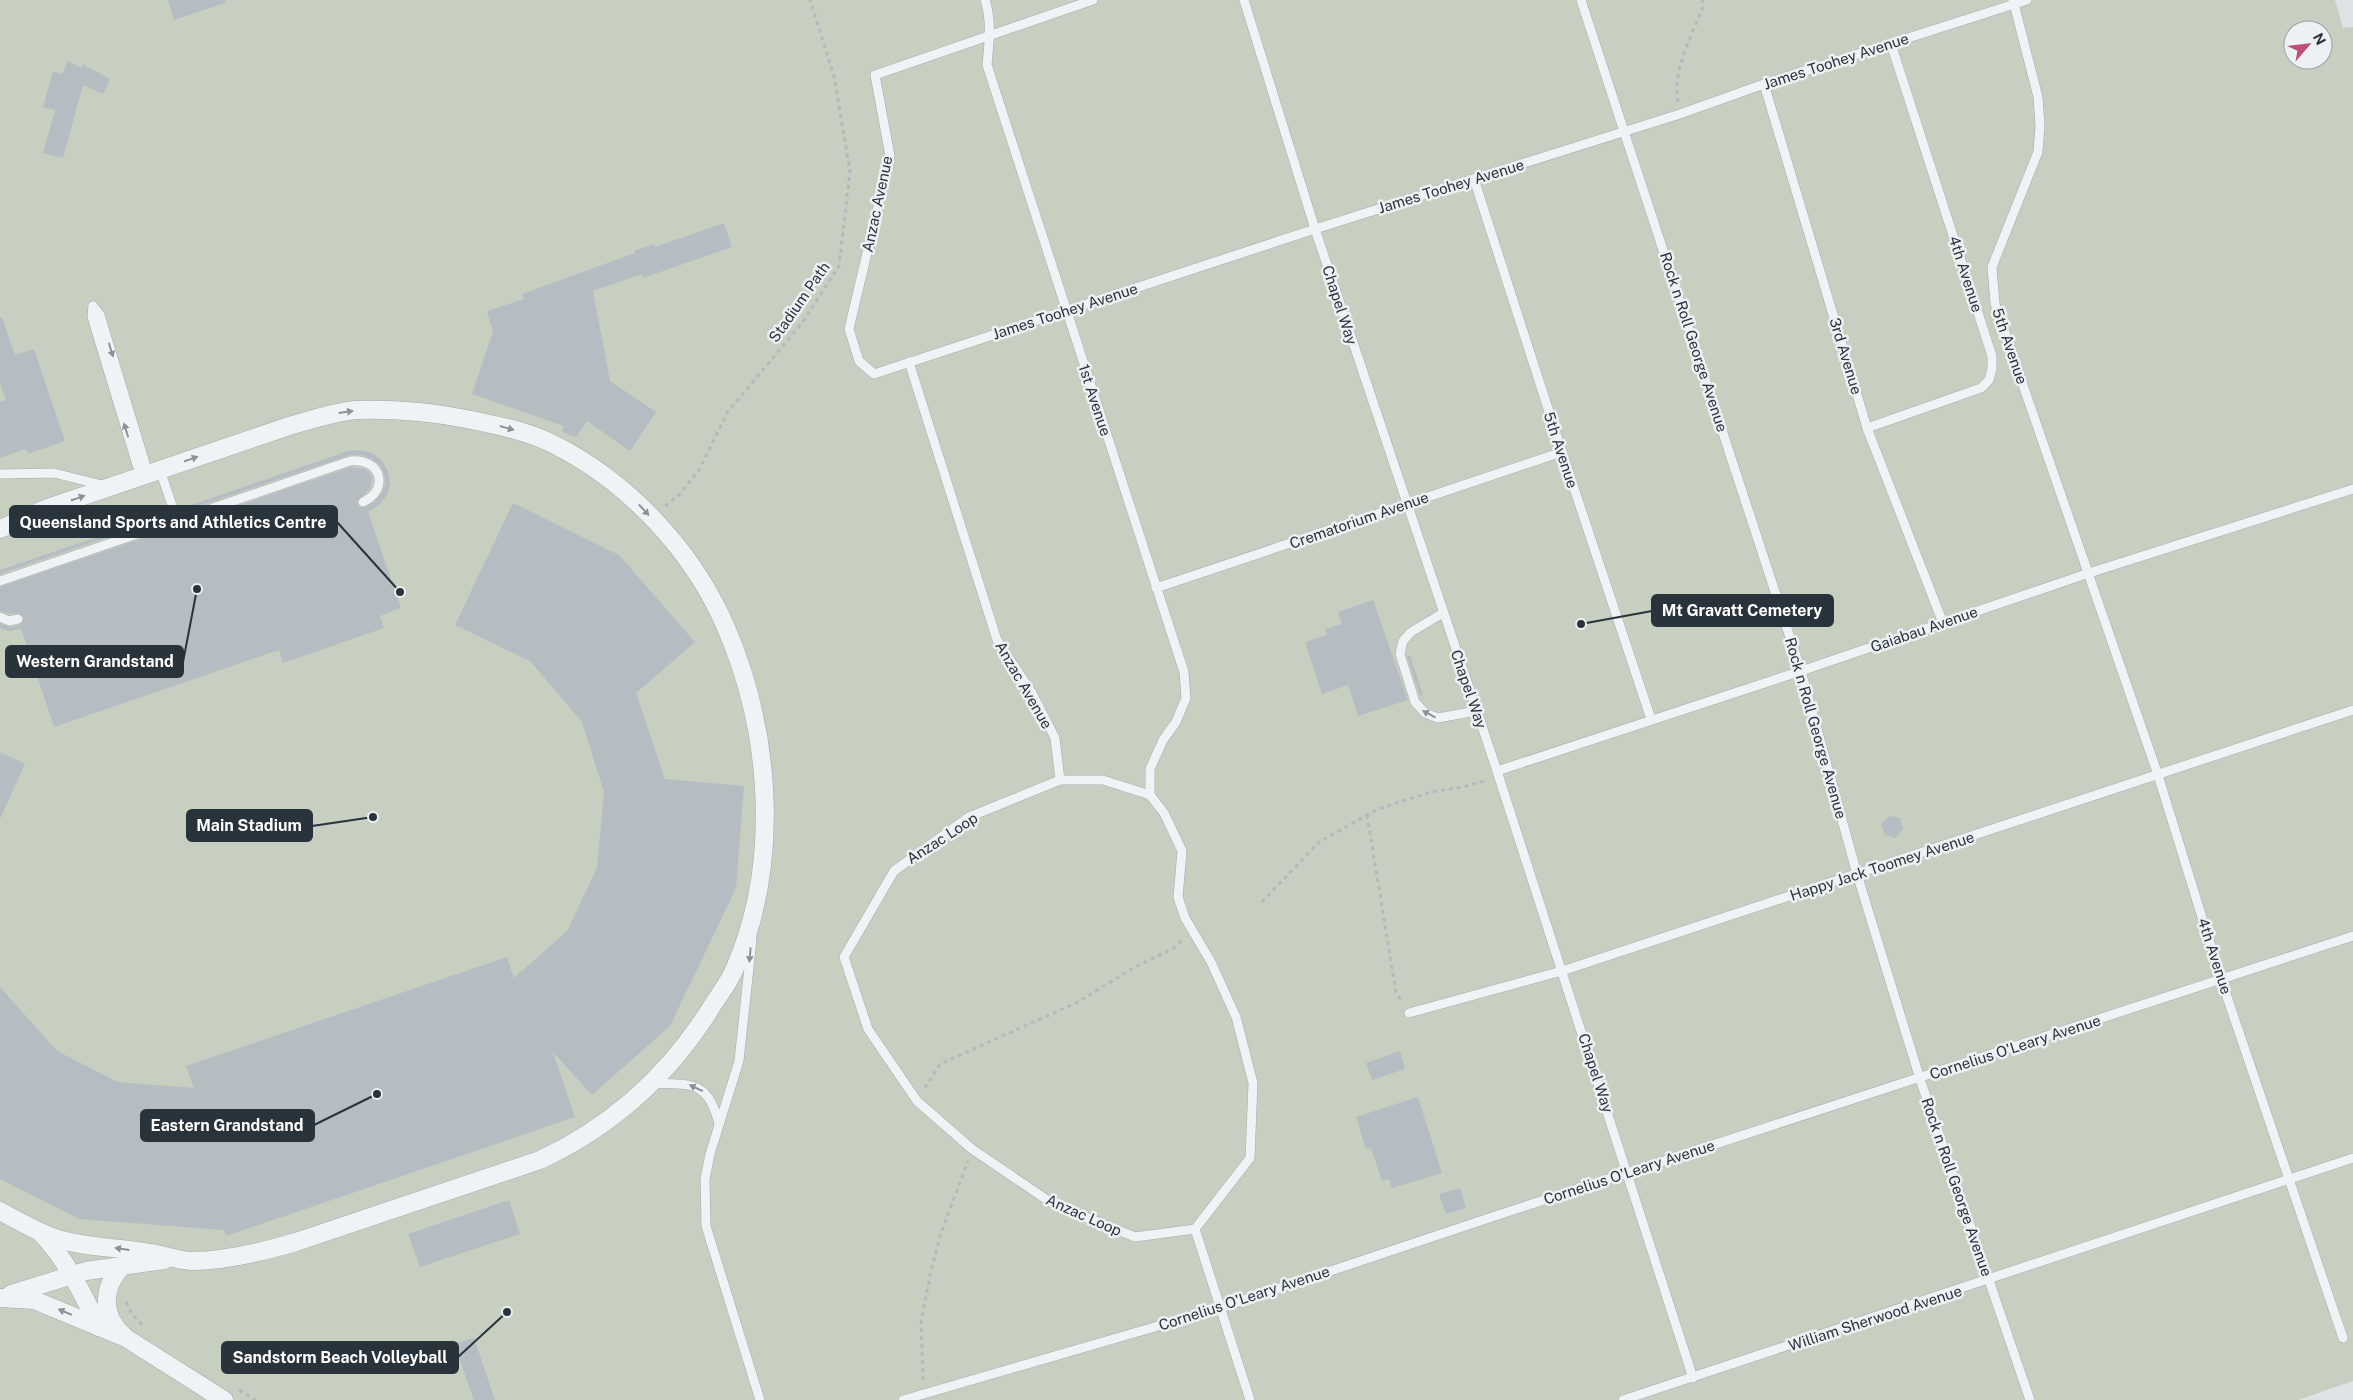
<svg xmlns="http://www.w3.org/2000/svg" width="2353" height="1400" font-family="'Public Sans',sans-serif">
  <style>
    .green { fill: #c7cfc0; fill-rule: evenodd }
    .building { fill: #b6bdc2 }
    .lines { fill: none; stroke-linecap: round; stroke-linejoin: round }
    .lane-casing { stroke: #a4abaf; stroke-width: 10 }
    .street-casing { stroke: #a4abaf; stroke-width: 19 }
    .path { stroke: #b4b9bd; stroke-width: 3; stroke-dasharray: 4 4; stroke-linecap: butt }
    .lane { stroke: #f0f3f5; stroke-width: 9 }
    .street { stroke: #f0f3f5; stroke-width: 18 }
    .oneway { fill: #8c9398 }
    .labels { text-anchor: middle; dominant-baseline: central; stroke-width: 5; stroke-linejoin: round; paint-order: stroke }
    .street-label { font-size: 15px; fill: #29333b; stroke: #edf1f4 }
    .leader { fill: none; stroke: #29333b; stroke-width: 2 }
    .callout-dot { fill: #29333b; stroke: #edf1f4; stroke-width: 2 }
    .callout { fill: #29333b; stroke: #29333b; stroke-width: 2 }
    .callout-label { font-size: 16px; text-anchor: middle; font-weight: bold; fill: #fff }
  </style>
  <rect width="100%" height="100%" fill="#dee3e6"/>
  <path class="green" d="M0 0H2335L2343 28 2353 27V1381L2298 1400H0ZM2293 30H2323V60H2293Z"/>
  <g class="building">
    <path d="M168 0H225V3L174 20Z"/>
    <path d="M68 61 81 68 83 64 110 79 103 94 83 85 63 158 43 153 55 110 43 107 53 71 62 74Z"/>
    <path d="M724 223 732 247 643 278 642 274 593 291 610 381 656 412 630 451 587 421 576 437 562 432 564 426 472 394 493 331 487 311 524 299 522 294 635 253 634 251 654 244 655 247Z"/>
    <path d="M0 317H2L15 355 34 349 65 441 28 454 26 449 0 458V402L6 400 0 383Z"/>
    <path d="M360 450 372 453 382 461 388 471 390 484 387 495 379 505 368 512 401 608 380 616 384 628 283 663 279 650 54 727 21 629 9 631 0 628V624L10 627 20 625 24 618 19 613 10 614 0 611V587L351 467 366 469 372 477 371 487 357 502 360 507H366L375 501 382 493 385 484 384 474 380 465 372 459 362 455H350L181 512 180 509 348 451Z"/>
    <path d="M513 503 619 555 695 642 636 693 665 779 744 786 736 888 670 1026 592 1095 553 1052 575 1117 226 1236 224 1230 79 1219 0 1179V987L57 1051 118 1082 194 1088 186 1066 507 957 514 978 567 931 597 868 604 792 582 722 530 661 455 625Z"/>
    <path d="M168 513 169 516 0 574V570Z"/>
    <path d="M1373 600 1408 700 1358 716 1348 685 1322 694 1305 642 1327 635 1325 629 1342 624 1338 612Z"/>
    <path d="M1410 655 1423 695 1420 696 1407 656Z"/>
    <path d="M0 752 25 764 0 819Z"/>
    <path d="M1890 816 1900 818 1903 829 1895 838 1885 835 1881 824Z"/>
    <path d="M1400 1051 1405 1069 1372 1080 1366 1063Z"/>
    <path d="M1418 1097 1442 1173 1392 1188 1389 1179 1382 1181 1371 1148 1366 1149 1356 1117Z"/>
    <path d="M1460 1188 1466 1208 1446 1214 1439 1194Z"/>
    <path d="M509 1200 520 1234 420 1267 408 1234Z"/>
    <path d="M474 1338 495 1400H474L454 1344Z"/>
  </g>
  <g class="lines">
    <g class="lane-casing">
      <g id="lane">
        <path d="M985 0C992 21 989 44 987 65L1184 672 1186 698 1176 722 1163 740 1150 769V795"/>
        <path d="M1093 0 875 75 890 156 849 329 859 361 874 374 1315 229 1680 114 1764 84 2027 0"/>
        <path d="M1244 0 1315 229 1497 771 1693 1378"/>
        <path d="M1581 0 1801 671 1857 874 1920 1079 2030 1400"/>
        <path d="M2013 0 2038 97 2040 126 2038 152 1992 267 1995 304 2158 775 2221 979 2343 1338"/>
        <path d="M1764 84 1867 428 1943 623"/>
        <path d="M1474 179 1562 452 1651 719"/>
        <path d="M93 306 92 317 137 465 145 475"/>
        <path d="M93 306 100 315 145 463V475"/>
        <path d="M909 362 997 640 1032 693 1055 738 1060 780"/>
        <path d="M1867 428 1981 388 1989 380 1992 369V356L1891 44"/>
        <path d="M160 470 177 520"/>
        <path d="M0 474 54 473 106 486"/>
        <path d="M0 581 350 461C380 457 391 489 363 502"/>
        <path d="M1156 588 1562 452"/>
        <path d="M1443 613 1411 632 1403 641 1400 654 1415 702 1425 713 1438 718 1476 711"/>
        <path d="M0 617 9 621 18 619"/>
        <path d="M1497 771 1801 671 2089 573 2353 489"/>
        <path d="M1060 780H1103L1150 795 1164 813 1182 851 1178 897 1185 918 1211 962 1236 1017 1253 1083 1250 1158 1195 1229 1135 1237 1053 1204 972 1149 917 1101 868 1029 844 957 894 871 969 817Z"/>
        <path d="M752 939 739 1061 710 1154 705 1179 706 1226 760 1400"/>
        <path d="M1409 1013 1562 971 2353 710"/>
        <path d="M652 1083C691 1085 708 1079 719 1124"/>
        <path d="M1195 1229 1250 1400"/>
        <path d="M903 1400 1220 1308 1498 1215 2353 936"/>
        <path d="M1623 1400 2353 1158"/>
      </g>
    </g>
    <g class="street-casing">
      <g id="street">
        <path d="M0 529 45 509 289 426C311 420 333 412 356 410 393 409 431 412 466 419 496 425 528 431 555 445 628 482 691 549 724 623 771 729 781 861 735 968 730 981 721 992 714 1003 672 1072 613 1126 540 1160L296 1242C262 1252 226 1261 191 1261 176 1260 164 1255 150 1253 119 1247 85 1248 55 1238 36 1231 18 1221 0 1211"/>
        <path d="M40 1232C67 1260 82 1293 99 1327"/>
        <path d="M121 1267C102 1289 101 1316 124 1336"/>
        <path d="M11 1294 86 1271 164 1260"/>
        <path d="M0 1298 34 1300 126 1338 224 1400"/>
      </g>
    </g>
    <g class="path">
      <path d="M1678 102C1672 71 1692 35 1703 7L1702 0"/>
      <path d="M665 506 679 495 699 470 727 413 802 323 839 266 850 171 834 76 810 0"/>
      <path d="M1367 815 1396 992 1402 1002"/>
      <path d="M1262 902 1319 842 1378 809 1431 792 1463 787 1484 781 1483 778"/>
      <path d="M925 1088 940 1064 1076 1003 1135 967 1174 948 1182 940"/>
      <path d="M126 1302 132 1314 143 1326"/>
      <path d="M923 1380 921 1321 931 1271 941 1233 968 1161"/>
      <path d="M239 1390 256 1400"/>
    </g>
    <use href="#lane" class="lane"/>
    <use href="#street" class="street"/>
  </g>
  <defs><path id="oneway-solid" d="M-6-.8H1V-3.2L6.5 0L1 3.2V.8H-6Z" transform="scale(1.25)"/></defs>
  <g class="oneway">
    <use href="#oneway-solid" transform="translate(111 350) rotate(73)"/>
    <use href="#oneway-solid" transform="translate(346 412) rotate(-8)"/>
    <use href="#oneway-solid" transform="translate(507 428) rotate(16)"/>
    <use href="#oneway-solid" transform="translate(126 430) rotate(-107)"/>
    <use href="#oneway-solid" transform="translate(191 459) rotate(-19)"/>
    <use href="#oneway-solid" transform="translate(78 498) rotate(-19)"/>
    <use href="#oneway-solid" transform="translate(644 510) rotate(47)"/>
    <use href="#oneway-solid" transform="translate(1429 714) rotate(-152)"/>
    <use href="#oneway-solid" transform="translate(750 955) rotate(95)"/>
    <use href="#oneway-solid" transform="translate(696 1088) rotate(-155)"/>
    <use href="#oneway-solid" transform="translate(122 1249) rotate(-172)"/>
    <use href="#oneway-solid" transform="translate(65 1312) rotate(-157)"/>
  </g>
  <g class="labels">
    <g class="street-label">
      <text transform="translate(1836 61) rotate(-18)">James Toohey Avenue</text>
      <text transform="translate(1451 186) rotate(-17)">James Toohey Avenue</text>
      <text transform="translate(877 204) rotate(-78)">Anzac Avenue</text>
      <text transform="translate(1966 274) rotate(72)">4th Avenue</text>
      <text transform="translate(799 302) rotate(-55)">Stadium Path</text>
      <text transform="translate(1340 305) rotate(72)">Chapel Way</text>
      <text transform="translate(1065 311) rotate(-18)">James Toohey Avenue</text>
      <text transform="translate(1694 342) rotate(72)">Rock n Roll George Avenue</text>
      <text transform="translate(2010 346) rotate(71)">5th Avenue</text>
      <text transform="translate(1846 356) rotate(73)">3rd Avenue</text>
      <text transform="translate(1095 400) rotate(72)">1st Avenue</text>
      <text transform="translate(1561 450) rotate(72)">5th Avenue</text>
      <text transform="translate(1359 520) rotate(-19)">Crematorium Avenue</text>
      <text transform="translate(1924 629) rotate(-19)">Gaiabau Avenue</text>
      <text transform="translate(1024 685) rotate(60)">Anzac Avenue</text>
      <text transform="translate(1469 689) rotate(71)">Chapel Way</text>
      <text transform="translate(1816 728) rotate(74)">Rock n Roll George Avenue</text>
      <text transform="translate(942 838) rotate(-33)">Anzac Loop</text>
      <text transform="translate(1882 866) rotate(-18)">Happy Jack Toomey Avenue</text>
      <text transform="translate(2215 956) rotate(72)">4th Avenue</text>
      <text transform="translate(2015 1047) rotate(-18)">Cornelius O'Leary Avenue</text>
      <text transform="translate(1596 1073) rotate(72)">Chapel Way</text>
      <text transform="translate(1629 1172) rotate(-18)">Cornelius O'Leary Avenue</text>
      <text transform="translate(1957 1187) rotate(71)">Rock n Roll George Avenue</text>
      <text transform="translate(1084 1215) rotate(24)">Anzac Loop</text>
      <text transform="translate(1244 1298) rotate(-18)">Cornelius O'Leary Avenue</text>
      <text transform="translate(1875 1318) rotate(-18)">William Sherwood Avenue</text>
    </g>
  </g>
  <path class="leader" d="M400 592L337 522M1581 624L1652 611M197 589L183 662M373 817L312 826M377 1094L314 1125M507 1312L458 1357"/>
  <g class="callout-dot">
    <circle cx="400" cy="592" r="5"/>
    <circle cx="1581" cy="624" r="5"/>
    <circle cx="197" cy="589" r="5"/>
    <circle cx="373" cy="817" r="5"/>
    <circle cx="377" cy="1094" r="5"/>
    <circle cx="507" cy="1312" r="5"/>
  </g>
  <g class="callout">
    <rect x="10" y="506" width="327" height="31" rx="5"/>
    <rect x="1652" y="595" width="181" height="31" rx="5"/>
    <rect x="6" y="646" width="177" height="31" rx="5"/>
    <rect x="187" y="810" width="125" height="31" rx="5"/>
    <rect x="141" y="1110" width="173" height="31" rx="5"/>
    <rect x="222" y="1342" width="236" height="31" rx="5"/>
  </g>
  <g class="callout-label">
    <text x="173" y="528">Queensland Sports and Athletics Centre</text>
    <text x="1742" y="616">Mt Gravatt Cemetery</text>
    <text x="95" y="667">Western Grandstand</text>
    <text x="249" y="831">Main Stadium</text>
    <text x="227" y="1131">Eastern Grandstand</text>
    <text x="340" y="1363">Sandstorm Beach Volleyball</text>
  </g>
  <g transform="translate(2308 45) rotate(62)"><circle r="24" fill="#edf1f4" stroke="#9fa5aa"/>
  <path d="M0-4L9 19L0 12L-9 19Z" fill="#be5077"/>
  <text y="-8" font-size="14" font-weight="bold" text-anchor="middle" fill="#29333b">N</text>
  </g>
</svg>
